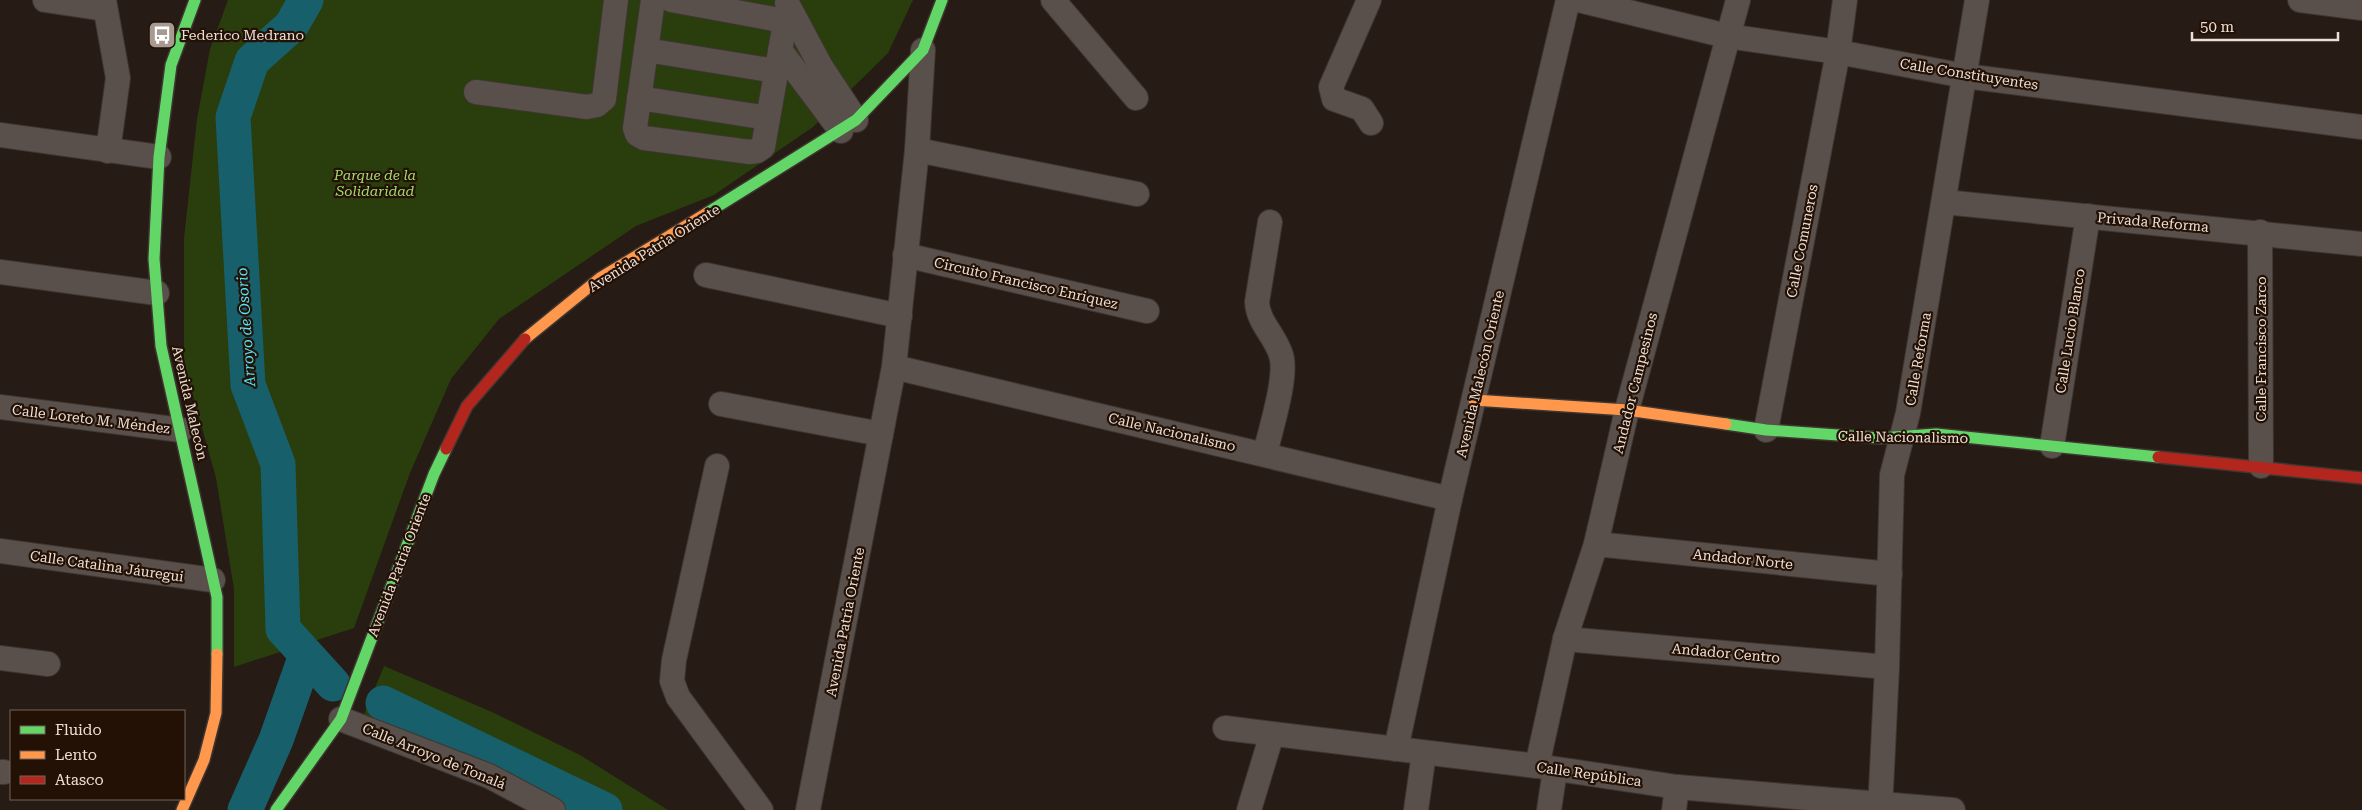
<svg xmlns="http://www.w3.org/2000/svg" width="2362" height="810" font-family="'Roboto Serif',serif">
  <style>
    .green { fill: #293e0c }
    .lines { fill: none; stroke-linecap: round; stroke-linejoin: round }
    .river { stroke: #175f6a; stroke-width: 35 }
    .street-casing { stroke: #3f3631; stroke-width: 26 }
    .fast-casing { stroke: #3f3631; stroke-width: 14 }
    .slow-casing { stroke: #3f3631; stroke-width: 14 }
    .jam-casing { stroke: #3f3631; stroke-width: 14 }
    .street { stroke: #59504b; stroke-width: 24 }
    .fast { stroke: #63d668; stroke-width: 11 }
    .slow { stroke: #ff974d; stroke-width: 11 }
    .jam { stroke: #b3261e; stroke-width: 11 }
    .labels { text-anchor: middle; dominant-baseline: central; stroke-width: 4.5; stroke-linejoin: round; paint-order: stroke }
    .poi-label { font-size: 14px; fill: #eddfd6; stroke: #231105; text-anchor: start }
    .street-label { font-size: 14px; fill: #eddfd6; stroke: #231105 }
    .park-label { font-size: 14px; font-style: italic; fill: #a2dc6d; stroke: #231105 }
    .water-label { font-size: 15px; font-style: italic; fill: #56e5fc; stroke: #231105 }
  </style>
  <rect width="100%" height="100%" fill="#261b15"/>
  <g class="green">
    <path d="M228 0H913L888 53 813 127 714 195 636 226 499 319 451 379 410 473 354 628 234 667V589L216 478 184 363V238L197 119 210 49Z"/>
    <path d="M384 666 492 712 580 755 668 810H573L552 797 362 719Z"/>
  </g>
  <g class="lines">
    <g class="river">
      <path d="M306 0 291 26 252 61 233 117 248 385 278 464 283 629 333 684"/>
      <path d="M383 703 605 810"/>
      <path d="M245 810 276 740 306 655"/>
    </g>
    <g class="street-casing">
      <g id="street">
        <path d="M45 0 105 9"/>
        <path d="M104 0 118 78 108 151"/>
        <path d="M653 0 635 128 637 134 644 138 750 152 757 151 763 147 788 6"/>
        <path d="M671 0 785 21"/>
        <path d="M1053 0 1136 98"/>
        <path d="M1369 0 1331 87 1334 99 1362 109 1371 123"/>
        <path d="M1579 0 1727 36 1838 52 1965 76 2362 127"/>
        <path d="M2300 0 2362 8"/>
        <path d="M787 3 820 65 856 120"/>
        <path d="M646 50 776 71"/>
        <path d="M780 50 841 131"/>
        <path d="M476 92 587 107 597 105 604 99 616 0"/>
        <path d="M639 98 768 118"/>
        <path d="M0 135 159 157"/>
        <path d="M917 150 1137 194"/>
        <path d="M1944 202 2362 244"/>
        <path d="M2260 232 2261 466"/>
        <path d="M905 255 1147 311"/>
        <path d="M0 272 157 293"/>
        <path d="M706 275 900 316"/>
        <path d="M894 367 1450 499"/>
        <path d="M721 404 881 434"/>
        <path d="M0 407 181 430"/>
        <path d="M1766 430 1838 52 1845 0"/>
        <path d="M2052 446 2088 216"/>
        <path d="M1265 454C1270 431 1288 376 1281 355 1275 335 1258 323 1257 302L1270 222"/>
        <path d="M717 466 674 660 672 681 678 697 761 810"/>
        <path d="M1596 544 1890 574"/>
        <path d="M0 551 213 580"/>
        <path d="M1565 639 1887 667"/>
        <path d="M0 658 48 664"/>
        <path d="M341 719 489 776 553 810"/>
        <path d="M1225 728 1537 766 1677 787 1953 810"/>
        <path d="M1396 749 1450 499 1568 0"/>
        <path d="M1537 766 1565 639 1596 544 1627 410 1738 0"/>
        <path d="M0 772H4"/>
        <path d="M808 810 894 367 917 150 923 50"/>
        <path d="M1249 810 1272 734"/>
        <path d="M1416 810 1424 753"/>
        <path d="M1549 810 1555 770"/>
        <path d="M1674 810 1677 787"/>
        <path d="M1880 810 1887 667 1892 475 1908 413 1977 0"/>
      </g>
    </g>
    <g class="fast-casing">
      <g id="fast">
        <path d="M195 0 171 65 159 157 154 259 161 346 217 597V654"/>
        <path d="M707 213 856 120 923 50 942 0"/>
        <path d="M1726 424 1766 430 1880 438 1936 434 2158 457"/>
        <path d="M276 810 341 719 434 474 446 449"/>
      </g>
    </g>
    <g class="slow-casing">
      <g id="slow">
        <path d="M525 339 600 278 707 213"/>
        <path d="M1474 400 1627 410 1726 424"/>
        <path d="M182 810 204 760 216 713 217 654"/>
      </g>
    </g>
    <g class="jam-casing">
      <g id="jam">
        <path d="M446 449 467 406 525 339"/>
        <path d="M2158 457 2362 478"/>
      </g>
    </g>
    <use href="#street" class="street"/>
    <use href="#fast" class="fast"/>
    <use href="#slow" class="slow"/>
    <use href="#jam" class="jam"/>
  </g>
  <defs>
    <g id="bus-square" transform="scale(1.4375)"><rect x="-9" y="-9" width="18" height="18" rx="4" fill="#a79a92" stroke="#231105"/><path d="M-5-6H5V4H4V6H2V4H-2V6H-4V4H-5ZM-3.5-4V0h7V-4ZM-3.5 1.2v1.5H-2V1.2ZM2 1.2v1.5H3.5V1.2Z" fill="#fff"/></g>
  </defs>
  <g fill-rule="evenodd">
    <use href="#bus-square" x="162" y="35"/>
  </g>
  <g class="labels">
    <g class="poi-label">
      <text x="181" y="35">Federico Medrano</text>
    </g>
    <g class="street-label">
      <text transform="translate(1969 74) rotate(9)">Calle Constituyentes</text>
      <text transform="translate(2153 222) rotate(5)">Privada Reforma</text>
      <text transform="translate(1802 241) rotate(-79)">Calle Comuneros</text>
      <text transform="translate(654 248) rotate(-32)">Avenida Patria Oriente</text>
      <text transform="translate(1026 283) rotate(13)">Circuito Francisco Enriquez</text>
      <text transform="translate(2070 331) rotate(-81)">Calle Lucio Blanco</text>
      <text transform="translate(2261 349) rotate(-90)">Calle Francisco Zarco</text>
      <text transform="translate(1918 359) rotate(-80)">Calle Reforma</text>
      <text transform="translate(1480 374) rotate(-77)">Avenida Malecón Oriente</text>
      <text transform="translate(1635 383) rotate(-76)">Andador Campesinos</text>
      <text transform="translate(190 403) rotate(77)">Avenida Malecón</text>
      <text transform="translate(91 419) rotate(7)">Calle Loreto M. Méndez</text>
      <text transform="translate(1172 432) rotate(13)">Calle Nacionalismo</text>
      <text transform="translate(1903 437) rotate(1)">Calle Nacionalismo</text>
      <text transform="translate(1743 559) rotate(6)">Andador Norte</text>
      <text transform="translate(399 565) rotate(-69)">Avenida Patria Oriente</text>
      <text transform="translate(107 566) rotate(8)">Calle Catalina Jáuregui</text>
      <text transform="translate(845 622) rotate(-79)">Avenida Patria Oriente</text>
      <text transform="translate(1726 653) rotate(5)">Andador Centro</text>
      <text transform="translate(434 756) rotate(22)">Calle Arroyo de Tonalá</text>
      <text transform="translate(1589 774) rotate(8)">Calle República</text>
    </g>
    <g class="park-label">
      <text x="375" y="175">Parque de la<tspan x="375" dy="16">Solidaridad</tspan></text>
    </g>
    <g class="water-label">
      <text transform="translate(246 327) rotate(-94)">Arroyo de Osorio</text>
    </g>
  </g>
  <rect x="10" y="710" width="175" height="90" fill="#231105" stroke="#746359"/>
  <rect x="20" y="726" width="25" height="8" fill="#63d668" stroke="#746359"/>
  <text x="55" y="735" font-size="15" fill="#eddfd6">Fluido</text>
  <rect x="20" y="751" width="25" height="8" fill="#ff974d" stroke="#746359"/>
  <text x="55" y="760" font-size="15" fill="#eddfd6">Lento</text>
  <rect x="20" y="776" width="25" height="8" fill="#b3261e" stroke="#746359"/>
  <text x="55" y="785" font-size="15" fill="#eddfd6">Atasco</text>
  <path d="M2192 32v8h146v-8" fill="none" stroke="#eddfd6" stroke-width="2.5"/>
  <text x="2200" y="32" font-size="15" fill="#eddfd6" stroke="#231105" stroke-width="4" paint-order="stroke">50 m</text>
</svg>
